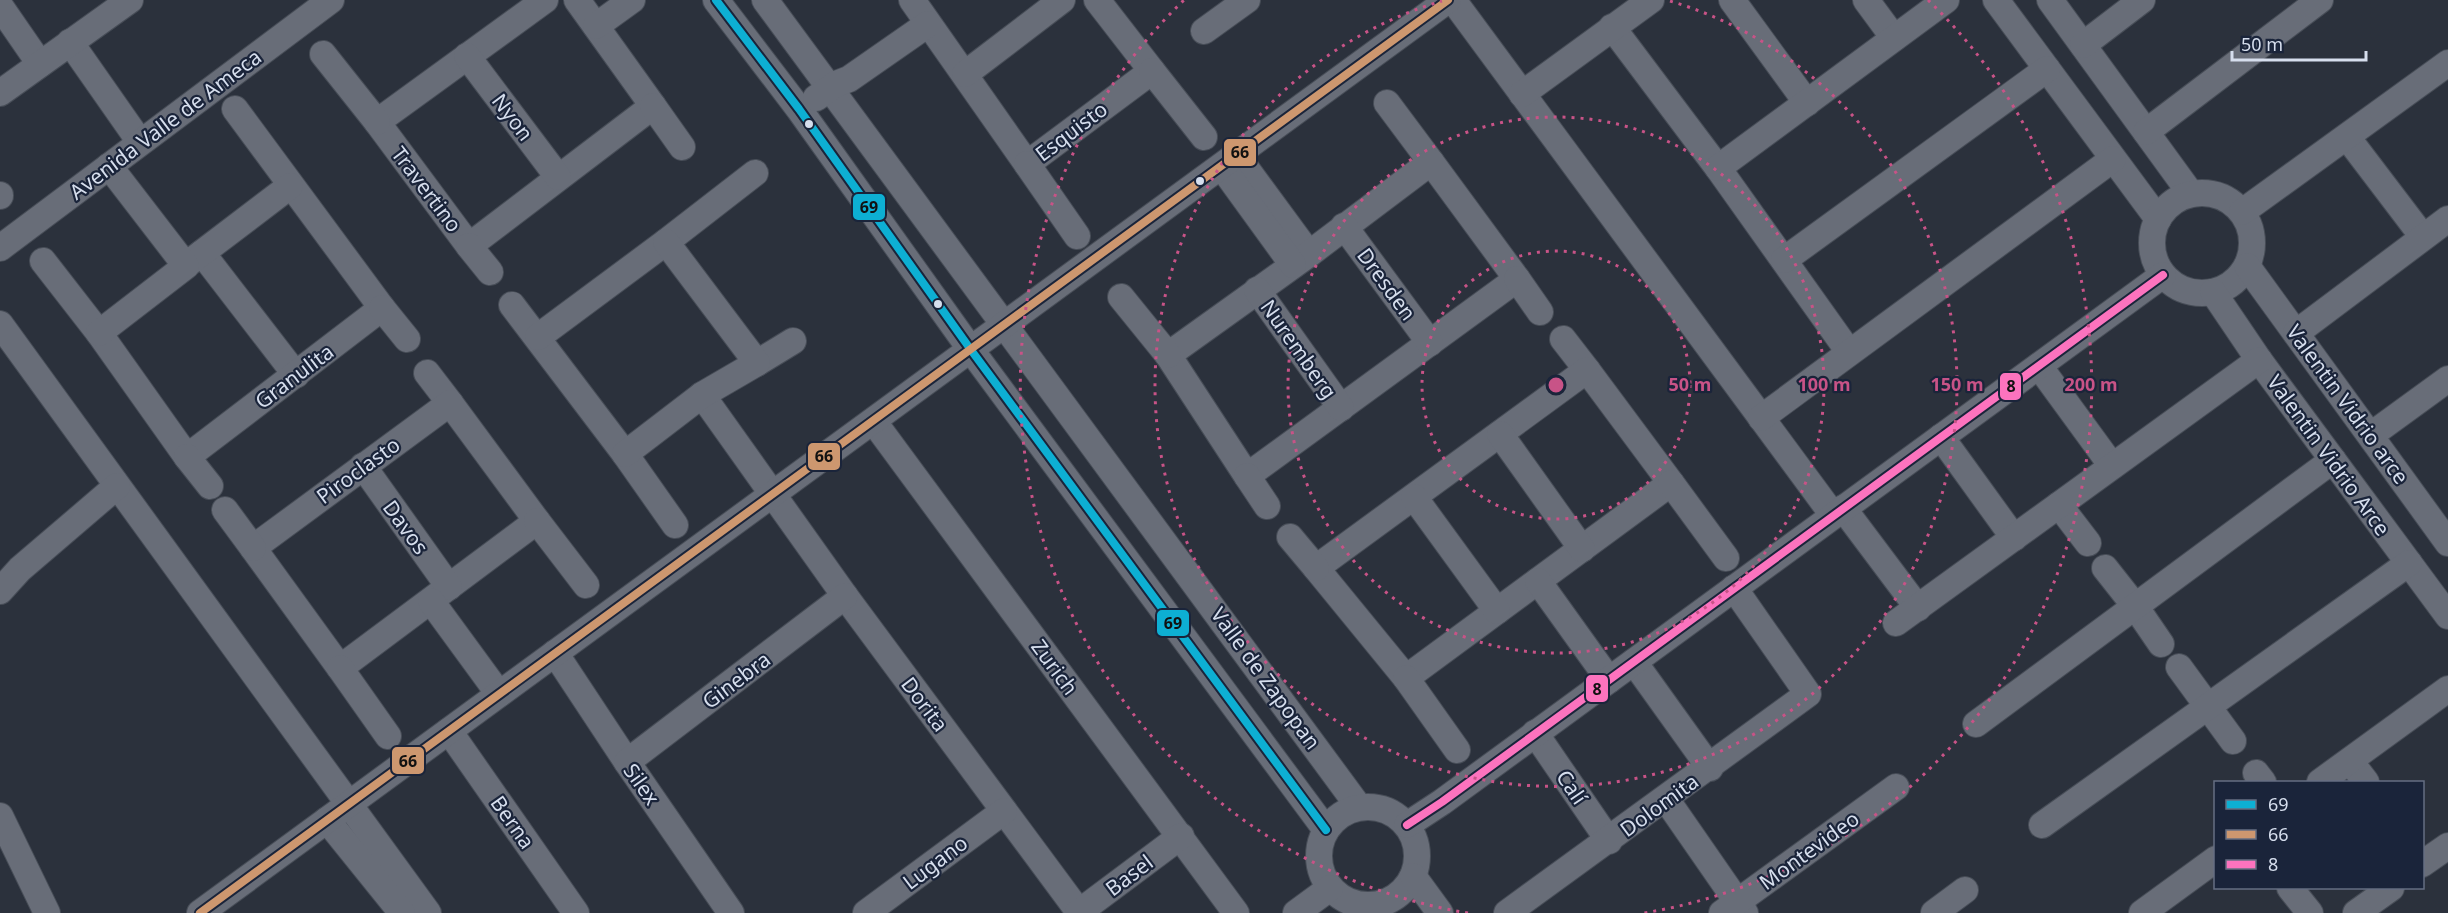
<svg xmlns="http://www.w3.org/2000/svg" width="2448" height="913" font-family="'Noto Sans',sans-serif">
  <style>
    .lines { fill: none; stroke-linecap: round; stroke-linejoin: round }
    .minor-casing { stroke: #474d57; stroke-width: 28 }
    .minor { stroke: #686d78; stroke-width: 26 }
    .bus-1-casing { stroke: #1a243a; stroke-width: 12 }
    .bus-2-casing { stroke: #1a243a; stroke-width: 12 }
    .bus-3-casing { stroke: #1a243a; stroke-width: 12 }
    .bus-1 { stroke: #0dafd3; stroke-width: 8 }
    .bus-2 { stroke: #cd976f; stroke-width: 8 }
    .bus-3 { stroke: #fc73be; stroke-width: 8 }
    .ring { fill: none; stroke: #c85387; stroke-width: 3; stroke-dasharray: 3 6 }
    .bus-dot { fill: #d6deed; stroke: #1a243a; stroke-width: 2 }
    .labels { text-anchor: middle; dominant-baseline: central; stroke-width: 4.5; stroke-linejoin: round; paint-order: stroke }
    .street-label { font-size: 21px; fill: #d6deed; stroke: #1a243a }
    .centre { fill: #c85387; stroke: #1a243a; stroke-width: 3 }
    .ring-label { font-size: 18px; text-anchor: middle; font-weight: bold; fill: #c85387; stroke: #1a243a; stroke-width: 4.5; stroke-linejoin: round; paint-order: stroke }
    .line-badge { stroke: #1a243a; stroke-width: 2 }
    .pale-badge-label { font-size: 16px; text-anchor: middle; font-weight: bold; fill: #111 }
  </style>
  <rect width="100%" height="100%" fill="#2b313c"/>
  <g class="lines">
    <g class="minor-casing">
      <g id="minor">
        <path d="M545 0 377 122 469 246 653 106 577 0"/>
        <path d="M716 0 799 109 971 350 1326 830"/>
        <path d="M765 0 1359 807"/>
        <path d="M912 0 1027 164 1152 71 1097 0"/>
        <path d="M1453 0 1833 515"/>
        <path d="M1732 0 1807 103"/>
        <path d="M1866 0 1894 38"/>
        <path d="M1996 0 2158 219"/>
        <path d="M2050 0 2191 194"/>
        <path d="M0 6 40 64"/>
        <path d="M596 26 632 0"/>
        <path d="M1612 27 1718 168 1849 352"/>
        <path d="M1204 31 1247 0"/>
        <path d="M70 42 140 142"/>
        <path d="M2083 45 2142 0"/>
        <path d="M323 54 377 122"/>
        <path d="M467 56 558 177"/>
        <path d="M1152 71 1204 137"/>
        <path d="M965 74 1062 0"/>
        <path d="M0 93 130 0"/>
        <path d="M1522 94 1651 0"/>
        <path d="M816 98 836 84 849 79 928 24"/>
        <path d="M1387 103 1431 162"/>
        <path d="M653 106 682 147"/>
        <path d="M2146 132 2320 0"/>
        <path d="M2347 137 2423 237"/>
        <path d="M1237 156 1309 254"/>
        <path d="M1431 162 1517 279 1247 476 1168 355 1309 254Z"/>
        <path d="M1027 164 1077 236"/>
        <path d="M1222 167 1293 265"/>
        <path d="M1718 168 1946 0"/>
        <circle cx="2202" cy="243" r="50"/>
        <path d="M0 195V196"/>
        <path d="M2242 212 2448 63"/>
        <path d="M1344 226 1430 343"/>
        <path d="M469 246 490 272"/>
        <path d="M0 248 331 0"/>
        <path d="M202 253 296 375"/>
        <path d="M1784 260 2047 69"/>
        <path d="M43 261 99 333 187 457 382 308 235 109"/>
        <path d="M190 262 290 186"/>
        <path d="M2247 266 2448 543"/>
        <path d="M1517 279 1540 312"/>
        <path d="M1257 290 1341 408"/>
        <path d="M2213 292 2259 360 2448 616"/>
        <path d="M1121 297 1168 355"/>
        <path d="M512 305 625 454 675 525"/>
        <path d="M382 308 407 339"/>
        <path d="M0 324 428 913"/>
        <path d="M99 333 186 266 109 166"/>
        <path d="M2296 333 2448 219"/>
        <path d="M538 337 666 242 755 173"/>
        <path d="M1563 339 1587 370"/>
        <path d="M757 363 793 341"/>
        <path d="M2039 366 2112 466"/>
        <path d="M1587 370 1671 483 1406 678 1316 568Z"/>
        <path d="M427 373 450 403"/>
        <path d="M702 395 845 596 1079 912"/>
        <path d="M450 403 537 521 340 668 253 548Z"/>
        <path d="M1761 418 2113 159"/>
        <path d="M874 422 1236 913"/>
        <path d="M1500 434 1582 549"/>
        <path d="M2371 435 2448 379"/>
        <path d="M1941 437 2014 538"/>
        <path d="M625 454 702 395 757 363 666 242"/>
        <path d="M187 457 210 486"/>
        <path d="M363 466 449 587"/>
        <path d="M1247 476 1267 506"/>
        <path d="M1671 483 1726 558"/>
        <path d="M1414 497 1497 611"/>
        <path d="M2059 505 2088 543"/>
        <path d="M1843 508 1918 608"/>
        <path d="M225 510 253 548"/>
        <path d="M537 521 586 585"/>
        <path d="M1290 537 1316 568"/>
        <path d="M2105 568 2135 606 2161 644"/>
        <path d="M1538 581 1609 680"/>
        <path d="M0 591 20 569 117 486"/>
        <path d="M431 601 499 694"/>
        <path d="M1896 623 2259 360"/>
        <path d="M555 653 627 762 731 913"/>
        <path d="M1634 662 1710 768"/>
        <path d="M2179 667 2233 741"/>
        <path d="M340 668 388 736"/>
        <path d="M1406 678 1457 750"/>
        <path d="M1976 724 2333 460"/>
        <path d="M449 731 576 913"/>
        <path d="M1535 733 1609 841"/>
        <path d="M2350 761 2366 782"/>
        <path d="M627 762 845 596"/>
        <path d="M2256 773 2263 782"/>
        <path d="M2320 782 2448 689"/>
        <path d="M1666 799 1745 913"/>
        <circle cx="1368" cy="856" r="49"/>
        <path d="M0 816 47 913"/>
        <path d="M327 820 402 913"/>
        <path d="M1407 825 1442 802 2163 275"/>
        <path d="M2042 825 2409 563"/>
        <path d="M2422 864 2448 846"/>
        <path d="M1413 876 1440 913"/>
        <path d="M2290 888 2310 913"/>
        <path d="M200 913 1448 0"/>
        <path d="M866 913 1004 811"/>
        <path d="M1078 913 1181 836"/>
        <path d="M1296 913 1330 888"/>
        <path d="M1507 913 1808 694 1734 588"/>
        <path d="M1722 913 1896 787"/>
        <path d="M1934 913 1965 890"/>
        <path d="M2142 913 2216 859"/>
        <path d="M2356 913 2391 888"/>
      </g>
    </g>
    <use href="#minor" class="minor"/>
    <g class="bus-1-casing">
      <path id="bus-1" d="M716 0 799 109 971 350 1326 830"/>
    </g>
    <g class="bus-2-casing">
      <path id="bus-2" d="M200 913 1448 0"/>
    </g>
    <g class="bus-3-casing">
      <path id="bus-3" d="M1407 825 1442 802 2163 275"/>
    </g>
    <use href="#bus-1" class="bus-1"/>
    <use href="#bus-2" class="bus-2"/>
    <use href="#bus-3" class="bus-3"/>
  </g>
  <g class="ring">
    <circle cx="1556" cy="385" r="134"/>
    <circle cx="1556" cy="385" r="268"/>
    <path d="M1670 1A401 401 0 1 1 1442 1"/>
    <path d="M1468 913A535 535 0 0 1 1184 0M1928 0A535 535 0 0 1 1644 913"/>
  </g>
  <g class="bus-dot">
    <circle cx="809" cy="124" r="5"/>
    <circle cx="1200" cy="181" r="5"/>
    <circle cx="938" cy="304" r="5"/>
  </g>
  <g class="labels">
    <g class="street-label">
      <text transform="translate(513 117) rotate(53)">Nyon</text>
      <text transform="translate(165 124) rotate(-37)">Avenida Valle de Ameca</text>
      <text transform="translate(1071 131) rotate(-37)">Esquisto</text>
      <text transform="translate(427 189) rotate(53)">Travertino</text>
      <text transform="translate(1387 284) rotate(54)">Dresden</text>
      <text transform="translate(1299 349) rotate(55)">Nuremberg</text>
      <text transform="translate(294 376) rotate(-37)">Granulita</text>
      <text transform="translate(2348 404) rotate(54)">Valentin Vidrio arce</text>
      <text transform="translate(2329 455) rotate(54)">Valentin Vidrio Arce</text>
      <text transform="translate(358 470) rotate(-36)">Piroclasto</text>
      <text transform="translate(406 527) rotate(54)">Davos</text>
      <text transform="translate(1055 667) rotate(54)">Zurich</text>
      <text transform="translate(1266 678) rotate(54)">Valle de Zapopan</text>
      <text transform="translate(736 680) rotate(-37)">Ginebra</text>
      <text transform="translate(925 704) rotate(53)">Dorita</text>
      <text transform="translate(642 784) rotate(55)">Silex</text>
      <text transform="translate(1572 787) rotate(56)">Calí</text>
      <text transform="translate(1659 805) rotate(-36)">Dolomita</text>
      <text transform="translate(513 822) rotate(55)">Berna</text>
      <text transform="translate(1809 850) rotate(-36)">Montevideo</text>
      <text transform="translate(935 862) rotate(-37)">Lugano</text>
      <text transform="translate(1129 875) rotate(-37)">Basel</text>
    </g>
  </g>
  <circle cx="1556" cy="385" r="9" class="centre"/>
  <g class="ring-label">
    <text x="1690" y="391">50 m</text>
    <text x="1824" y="391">100 m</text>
    <text x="1957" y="391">150 m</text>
    <text x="2091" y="391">200 m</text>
  </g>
  <g class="line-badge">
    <rect x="1223" y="138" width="34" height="29" rx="6" fill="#cd976f"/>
    <rect x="852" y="193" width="34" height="28" rx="6" fill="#0dafd3"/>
    <rect x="1999" y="372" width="23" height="29" rx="6" fill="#fc73be"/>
    <rect x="807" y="442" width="34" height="29" rx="6" fill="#cd976f"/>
    <rect x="1156" y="609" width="34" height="28" rx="6" fill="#0dafd3"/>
    <rect x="1585" y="674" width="24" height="29" rx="6" fill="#fc73be"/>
    <rect x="391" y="746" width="34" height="29" rx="6" fill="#cd976f"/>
  </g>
  <g class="pale-badge-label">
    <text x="1240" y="158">66</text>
    <text x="869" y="213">69</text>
    <text x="2011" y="392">8</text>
    <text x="824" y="462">66</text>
    <text x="1173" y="629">69</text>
    <text x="1597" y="695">8</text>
    <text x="408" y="767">66</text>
  </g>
  <rect x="2214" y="781" width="210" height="108" fill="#1a243a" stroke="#656e82" stroke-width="1.5"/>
  <rect x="2226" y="800" width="30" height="9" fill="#0dafd3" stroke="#656e82" stroke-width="1.5"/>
  <text x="2268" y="811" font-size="18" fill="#d6deed">69</text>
  <rect x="2226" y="830" width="30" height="9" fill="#cd976f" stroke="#656e82" stroke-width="1.5"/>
  <text x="2268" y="841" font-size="18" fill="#d6deed">66</text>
  <rect x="2226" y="860" width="30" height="9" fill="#fc73be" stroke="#656e82" stroke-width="1.5"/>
  <text x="2268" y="871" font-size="18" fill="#d6deed">8</text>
  <path d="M2232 51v9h134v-9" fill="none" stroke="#d6deed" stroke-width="3"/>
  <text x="2241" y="51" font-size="18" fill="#d6deed" stroke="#1a243a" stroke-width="4.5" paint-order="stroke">50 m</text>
</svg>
